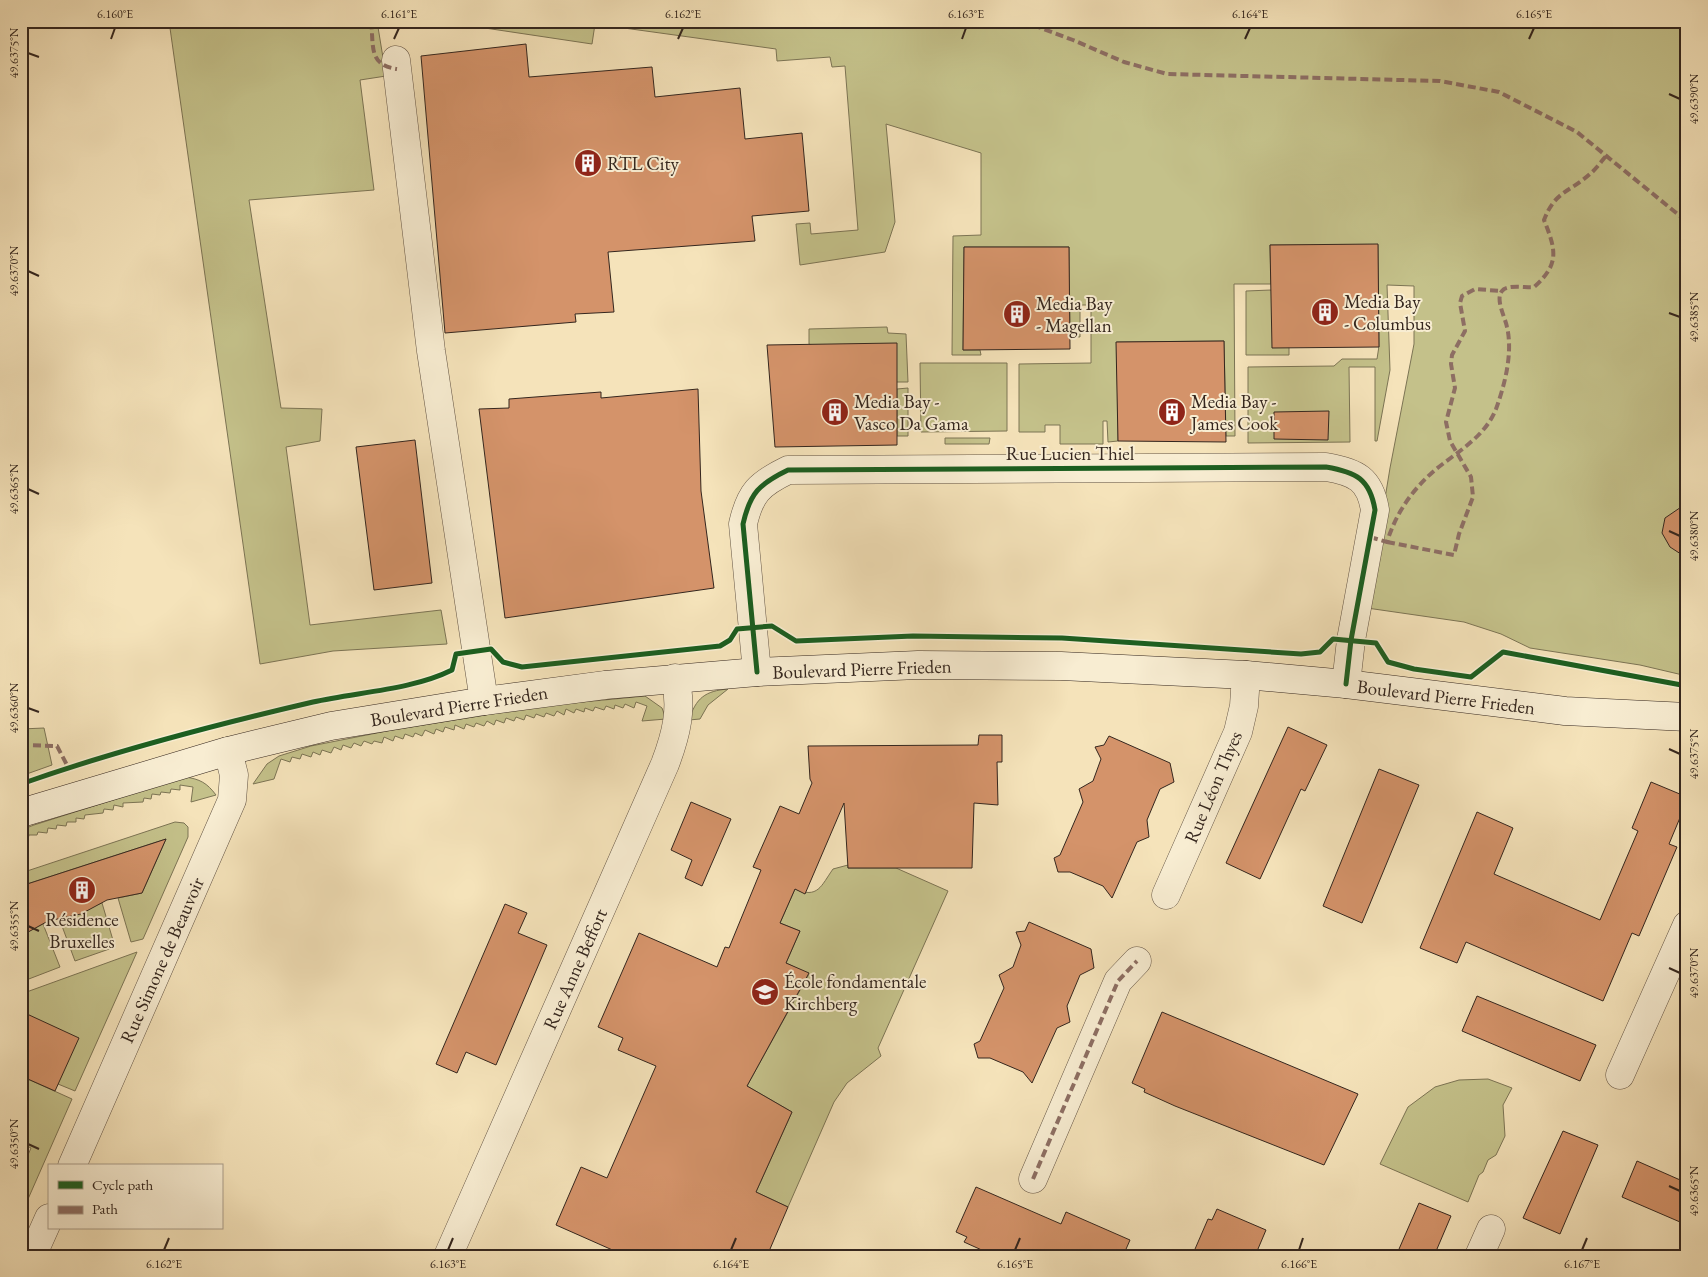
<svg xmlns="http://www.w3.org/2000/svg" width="1708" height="1277" font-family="'EB Garamond',serif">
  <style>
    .green { fill: #c4c18a; stroke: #7c7454 }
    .building { fill: #d4936a; stroke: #34261e }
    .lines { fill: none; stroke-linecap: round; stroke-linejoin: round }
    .street-casing { stroke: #645545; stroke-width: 29 }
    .secondary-casing { stroke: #34261e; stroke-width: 29 }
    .street { stroke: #f8edd2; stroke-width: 28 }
    .secondary { stroke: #f8edd2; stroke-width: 28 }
    .quiet { stroke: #8d6e63; stroke-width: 4; stroke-dasharray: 8 4; stroke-linecap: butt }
    .cycleway-casing { stroke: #f8edd2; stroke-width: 8 }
    .cycleway { stroke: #1b5e20; stroke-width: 5 }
    .ticks { fill: none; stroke: #34261e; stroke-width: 2 }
    .labels { text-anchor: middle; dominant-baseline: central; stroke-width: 4; stroke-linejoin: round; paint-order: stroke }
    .poi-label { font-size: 19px; fill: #34261e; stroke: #f8edd2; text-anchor: start }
    .street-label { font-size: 19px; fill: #34261e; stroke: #f8edd2 }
    .neatline { fill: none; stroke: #34261e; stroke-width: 2 }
    .ticks-label { font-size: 12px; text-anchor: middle; fill: #34261e }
  </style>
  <rect width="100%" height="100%" fill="#f5e3ba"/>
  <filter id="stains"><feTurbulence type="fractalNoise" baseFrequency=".004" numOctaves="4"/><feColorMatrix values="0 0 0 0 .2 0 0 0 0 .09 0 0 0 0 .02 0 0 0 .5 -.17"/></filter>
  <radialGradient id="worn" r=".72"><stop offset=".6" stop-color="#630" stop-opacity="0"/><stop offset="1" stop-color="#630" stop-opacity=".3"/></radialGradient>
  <g class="green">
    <path d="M169 21H377L386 76 360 80 374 190 249 200 281 408 322 409 320 441 286 447 310 625 441 610 447 644 333 651 260 664Z"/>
    <path d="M438 21H1687V676L1640 665 1530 648 1501 634 1464 622 1367 608 1390 468 1414 344V286L1387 285 1390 370 1377 441H1375V367H1349L1350 442 1248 443V367L1334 366 1342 359H1377L1379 346 1378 245H1270L1271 284H1234L1235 436H1226L1224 341 1117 342 1118 441 1108 442 1107 421H1103V444H1060V425H1045V432H1019V364L1091 363V305H1080V337L1070 336 1069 247H964L963 350H980L981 355H952L953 236 981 235V153L886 124 895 222 885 252 800 265 796 224 810 223 811 234 858 230 845 66 832 67 830 57 777 61 776 49 595 24 592 44Z"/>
    <path d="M1271 290 1289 348V355H1246V291Z"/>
    <path d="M887 327 888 333 906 334 908 382H897L809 344V329Z"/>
    <path d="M920 363H1007V431L921 432Z"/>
    <path d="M908 388V436H897V389Z"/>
    <path d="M945 438H990L989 444H945Z"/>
    <path d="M728 689 708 705 700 719 689 720C696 698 705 691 728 689Z"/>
    <path d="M645 696 662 708 666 719 642 721 647 706 636 702 634 708 625 704 623 708 615 705 614 709 606 706 604 710 595 707 593 711 585 708 584 712 576 709 574 713 566 709 564 715 557 711 554 716 546 713 544 717 536 714 534 718 526 715 524 720 516 717 514 721 506 718 504 723 496 720 494 725 487 721 484 726 476 723 474 727 466 724 464 729 455 725 454 730 445 727 443 732 436 729 434 734 425 730 422 736 415 733 413 737 405 734 403 739 395 736 393 741 384 737 382 743 374 741 372 744 364 741 361 746 354 743 351 748 343 745 341 750 334 747 331 753 322 750 320 755 313 752 311 757 302 754 300 759 292 757 290 762 281 759 274 779 253 784 267 764 279 756 311 746 392 730 542 706Z"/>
    <path d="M44 728 52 765 21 776V729Z"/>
    <path d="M185 777C200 779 207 783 216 795L191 802 193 787 180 785V790L171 789 170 793 161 792 160 795 152 794 151 799 144 798 143 802 123 803V807L114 805 113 810 104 809 103 813 85 815 84 819 76 818V822H67L66 826 57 825 56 829 48 828 47 833 38 832 37 835H29L28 839 21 838V830L34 825Z"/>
    <path d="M175 822 184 823 188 827V837L143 939 131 942 118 898 142 893 166 839 21 886V873Z"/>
    <path d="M848 865V868H896L948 891 878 1048 881 1056 847 1083 834 1102 788 1207 756 1192 792 1112 747 1086 809 974 786 963 800 931 780 923 795 889C818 899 821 886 833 869Z"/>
    <path d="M102 903 115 947 75 961 59 918Z"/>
    <path d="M43 924 60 967 21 982V935Z"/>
    <path d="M137 952 75 1091 58 1084 21 1028V994Z"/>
    <path d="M21 1076 72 1099 21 1215V1171L31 1148 21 1143Z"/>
    <path d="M1488 1079 1512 1088 1503 1105 1505 1136 1496 1155 1488 1160 1483 1172 1479 1175 1468 1202 1380 1164 1408 1107 1435 1087 1459 1080Z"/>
  </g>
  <g class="building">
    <path d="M526 44 529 77 652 67 655 97 740 88 745 139 802 133 809 211 752 216 755 241 608 252 614 312 575 314 576 322 445 333 421 56Z"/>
    <path d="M1378 244 1379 347 1272 348 1270 245Z"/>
    <path d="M964 247H1069L1070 349 963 350Z"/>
    <path d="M1224 341 1226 442 1118 441 1116 342Z"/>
    <path d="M897 343V445L775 447 767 345Z"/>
    <path d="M698 389 701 491 714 588 505 618 479 409 509 408V399L601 392V398Z"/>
    <path d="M1329 411 1328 440 1274 439V412Z"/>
    <path d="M415 440 432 583 374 590 356 447Z"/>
    <path d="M1687 503V558L1670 547 1662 533 1665 518Z"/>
    <path d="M1288 727 1327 745 1305 791 1301 789 1260 879 1226 863Z"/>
    <path d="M979 735H1002V762H997L998 805 974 803 972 868H848L844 803 805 894 795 889 780 923 800 931 786 963 809 973 747 1086 792 1112 756 1192 788 1207 767 1256H626L556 1225 581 1167 607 1178 656 1066 618 1050 623 1038 598 1027 639 933 717 967 725 947 729 948 761 870 753 867 780 806 799 814 812 783 810 779 808 746 978 745Z"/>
    <path d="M1109 736 1170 763 1174 782 1160 789 1147 820 1149 837 1137 842 1112 898 1103 886 1070 872H1058L1054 858 1060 855 1083 802 1079 789 1093 781 1101 759 1095 747 1104 745Z"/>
    <path d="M1379 769 1419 785 1362 923 1323 906Z"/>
    <path d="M1651 782 1687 797V801L1669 844 1677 847 1648 915 1639 936 1632 933 1603 1001 1466 942 1457 963 1420 948 1477 812 1513 828 1494 874 1600 920 1638 831 1632 828Z"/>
    <path d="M691 802 731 819 702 886 685 878 692 860 671 850Z"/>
    <path d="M166 839 142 893 107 900 81 914 48 921 21 936V886Z"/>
    <path d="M505 904 527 913 518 933 547 945 496 1065 466 1052 457 1073 436 1064Z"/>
    <path d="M1029 922 1091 949 1094 968 1080 975 1067 1006 1070 1022 1057 1028 1032 1083 1023 1072 990 1058H978L974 1044 980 1041 1004 988 999 975 1013 967 1021 945 1016 932 1025 931Z"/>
    <path d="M1477 996 1596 1045 1580 1081 1462 1031Z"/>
    <path d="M1162 1012 1358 1094 1324 1165 1175 1106 1144 1092 1145 1089 1132 1083Z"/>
    <path d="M27 1014 79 1038 55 1091 21 1076V1028Z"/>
    <path d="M1563 1131 1598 1145 1560 1234 1523 1218Z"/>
    <path d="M1637 1161 1687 1183V1225L1622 1197Z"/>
    <path d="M976 1187 1061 1224 1066 1212 1130 1240 1123 1256H995L964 1242 967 1237 956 1232Z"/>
    <path d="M1419 1203 1451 1216 1434 1256H1396Z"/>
    <path d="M1217 1209 1266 1230 1255 1256H1192L1208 1219 1212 1220Z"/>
  </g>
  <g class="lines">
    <g class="street-casing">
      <g id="street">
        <path d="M396 60 431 351 484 701"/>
        <path d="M757 672 743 524C750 493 759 484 788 470L1326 467C1356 472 1370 479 1375 510L1351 640 1346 684"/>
        <path d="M1166 895 1238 732 1244 706 1246 675"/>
        <path d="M1620 1075 1687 925"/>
        <path d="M72 1166 232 800 234 775 228 751"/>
        <path d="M1033 1179 1118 981 1137 961"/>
        <path d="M32 1256 49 1218"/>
        <path d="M448 1256 665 764C676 735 683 708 675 678"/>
        <path d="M1479 1256 1491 1229"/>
      </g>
    </g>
    <g class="secondary-casing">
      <path id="secondary" d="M21 813 228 751 331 726 484 701 605 685 757 672 918 665 1061 666 1246 675 1346 684 1565 711 1687 717"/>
    </g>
    <use href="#street" class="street"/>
    <use href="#secondary" class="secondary"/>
    <g class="quiet">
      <path d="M371 21C374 46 368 65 397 69"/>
      <path d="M1022 21 1073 40 1124 62 1167 74 1440 81 1499 92 1577 132 1680 216 1687 224"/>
      <path d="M1370 537 1387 542C1396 513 1412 490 1435 470 1457 452 1485 437 1496 409 1505 384 1513 353 1507 327 1505 317 1495 299 1502 291 1507 284 1526 288 1534 287 1560 264 1556 250 1544 220 1555 191 1570 192 1590 174 1596 169 1601 162 1606 156"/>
      <path d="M1387 542 1454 555 1459 534 1473 497 1471 477 1450 441 1446 422 1455 388 1451 364 1452 355 1465 331 1460 303 1462 296 1475 289 1501 291"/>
      <path d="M21 745 57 746 68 767"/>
      <path d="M1033 1179 1118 981 1137 961"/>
    </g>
    <g class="cycleway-casing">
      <g id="cycleway">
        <path d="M757 672 743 524C750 493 759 484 788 470L1326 467C1356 472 1370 479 1375 510L1351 640 1346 684"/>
        <path d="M21 784C117 750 214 725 313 702 357 692 412 690 452 670L456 654 491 649 503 662 522 667 720 646 730 640 737 629 772 626 796 641 913 636 1062 638 1301 654 1320 652 1333 639 1376 643 1388 662 1414 669 1471 677 1503 652 1687 686"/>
      </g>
    </g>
    <use href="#cycleway" class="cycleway"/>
  </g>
  <path class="ticks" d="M111 39 115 28M394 39 399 28M678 39 683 28M962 39 966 28M1245 39 1250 28M1529 39 1534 28M28 53 39 57M1669 94 1680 99M28 271 39 276M1669 313 1680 317M28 489 39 494M1669 531 1680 536M28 708 39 712M1669 749 1680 754M28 926 39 931M1669 968 1680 973M28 1144 39 1149M1669 1186 1680 1191M164 1250 169 1238M448 1250 453 1238M731 1250 736 1238M1015 1250 1020 1238M1299 1250 1303 1238M1582 1250 1587 1238"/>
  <defs>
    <g id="building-disc" transform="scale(1.4375)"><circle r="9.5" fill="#8f2418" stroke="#f8edd2"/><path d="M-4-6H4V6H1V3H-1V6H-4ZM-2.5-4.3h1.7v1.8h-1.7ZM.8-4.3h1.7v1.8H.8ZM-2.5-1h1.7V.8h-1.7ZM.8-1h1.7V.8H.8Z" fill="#fff"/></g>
    <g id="school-disc" transform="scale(1.4375)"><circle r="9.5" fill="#8f2418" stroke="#f8edd2"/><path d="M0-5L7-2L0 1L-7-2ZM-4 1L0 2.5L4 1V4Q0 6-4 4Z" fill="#fff"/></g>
  </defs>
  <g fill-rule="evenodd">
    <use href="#building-disc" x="588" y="163"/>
    <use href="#building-disc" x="1325" y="312"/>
    <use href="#building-disc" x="1017" y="314"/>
    <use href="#building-disc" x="835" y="412"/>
    <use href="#building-disc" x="1172" y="412"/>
    <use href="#building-disc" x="82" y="890"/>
    <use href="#school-disc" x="765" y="992"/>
  </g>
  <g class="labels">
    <g class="poi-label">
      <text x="607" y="163">RTL City</text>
      <text x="1344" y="301">Media Bay<tspan x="1344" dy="22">- Columbus</tspan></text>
      <text x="1036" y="303">Media Bay<tspan x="1036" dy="22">- Magellan</tspan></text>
      <text x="854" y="401">Media Bay -<tspan x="854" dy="22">Vasco Da Gama</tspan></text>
      <text x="1191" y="401">Media Bay -<tspan x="1191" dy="22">James Cook</tspan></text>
      <text x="82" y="919" text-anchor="middle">Résidence<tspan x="82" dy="22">Bruxelles</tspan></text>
      <text x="784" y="981">École fondamentale<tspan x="784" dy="22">Kirchberg</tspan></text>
    </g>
    <g class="street-label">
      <text x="1070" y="453">Rue Lucien Thiel</text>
      <text transform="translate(862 669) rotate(-2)">Boulevard Pierre Frieden</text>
      <text transform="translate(1446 697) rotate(7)">Boulevard Pierre Frieden</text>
      <text transform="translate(459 706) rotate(-9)">Boulevard Pierre Frieden</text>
      <text transform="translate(1213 787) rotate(-67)">Rue Léon Thyes</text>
      <text transform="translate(162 960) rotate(-66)">Rue Simone de Beauvoir</text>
      <text transform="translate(575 969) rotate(-66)">Rue Anne Beffort</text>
    </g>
  </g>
  <rect width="1708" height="1277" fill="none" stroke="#f5e3ba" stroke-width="55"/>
  <rect x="48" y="1164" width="175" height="65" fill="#f8edd2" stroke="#aa9d8a"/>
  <rect x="58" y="1181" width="25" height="8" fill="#1b5e20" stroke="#aa9d8a"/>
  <text x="92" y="1190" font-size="15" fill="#34261e">Cycle path</text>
  <rect x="58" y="1206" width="25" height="8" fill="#8d6e63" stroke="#aa9d8a"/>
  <text x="92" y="1214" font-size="15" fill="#34261e">Path</text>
  <rect x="28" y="28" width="1652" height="1222" class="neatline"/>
  <g class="ticks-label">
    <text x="115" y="18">6.160°E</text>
    <text x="399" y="18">6.161°E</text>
    <text x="683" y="18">6.162°E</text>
    <text x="966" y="18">6.163°E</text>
    <text x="1250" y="18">6.164°E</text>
    <text x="1534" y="18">6.165°E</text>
    <text transform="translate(14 53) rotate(-90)" y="4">49.6375°N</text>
    <text transform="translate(1694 99) rotate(-90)" y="4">49.6390°N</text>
    <text transform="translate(14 271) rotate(-90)" y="4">49.6370°N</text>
    <text transform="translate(1694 317) rotate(-90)" y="4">49.6385°N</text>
    <text transform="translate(14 489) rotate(-90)" y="4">49.6365°N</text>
    <text transform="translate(1694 536) rotate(-90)" y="4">49.6380°N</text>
    <text transform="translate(14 708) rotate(-90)" y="4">49.6360°N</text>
    <text transform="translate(1694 754) rotate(-90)" y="4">49.6375°N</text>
    <text transform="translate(14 926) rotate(-90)" y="4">49.6355°N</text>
    <text transform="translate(1694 973) rotate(-90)" y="4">49.6370°N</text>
    <text transform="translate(14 1144) rotate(-90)" y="4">49.6350°N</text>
    <text transform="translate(1694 1191) rotate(-90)" y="4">49.6365°N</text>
    <text x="164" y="1268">6.162°E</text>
    <text x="448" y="1268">6.163°E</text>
    <text x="731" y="1268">6.164°E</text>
    <text x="1015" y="1268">6.165°E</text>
    <text x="1299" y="1268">6.166°E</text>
    <text x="1582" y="1268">6.167°E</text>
  </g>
  <rect width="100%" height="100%" filter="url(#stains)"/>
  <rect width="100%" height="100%" fill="url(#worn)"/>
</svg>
